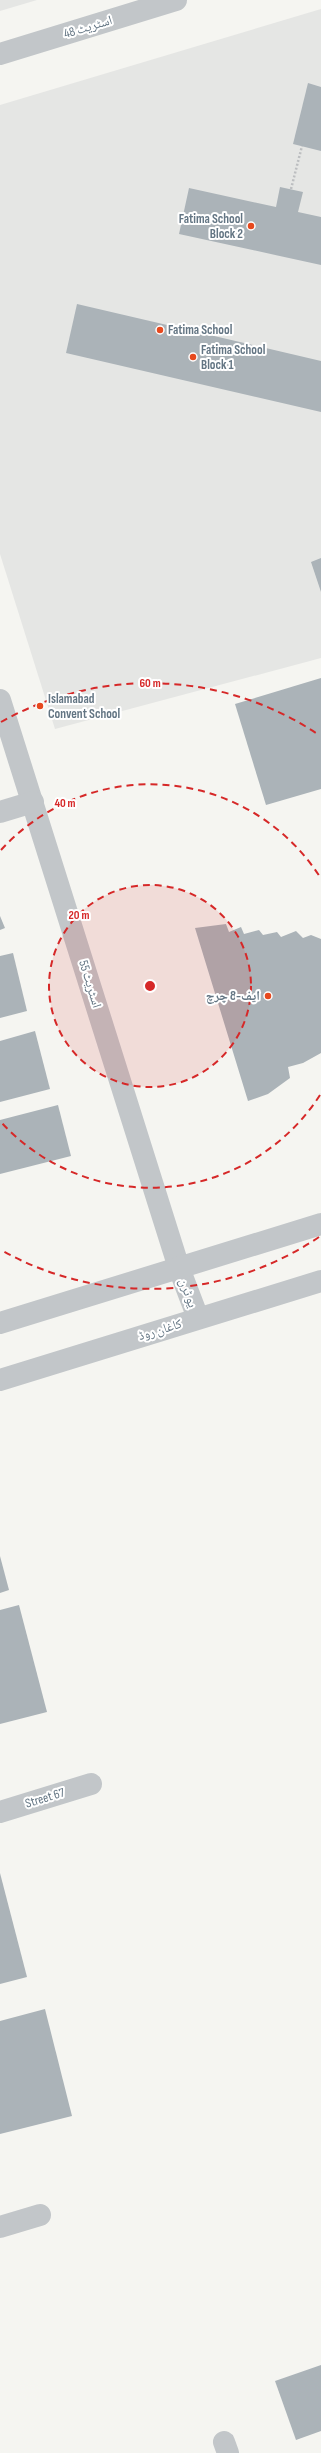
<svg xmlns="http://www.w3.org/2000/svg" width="321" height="2453" font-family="'Sofia Sans Condensed','Noto Naskh Arabic',sans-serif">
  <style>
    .built { fill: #e5e6e4 }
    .building { fill: #abb3b8 }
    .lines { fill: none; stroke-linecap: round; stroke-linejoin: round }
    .path { stroke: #bcbec0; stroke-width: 2.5; stroke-dasharray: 2 2; stroke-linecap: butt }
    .minor { stroke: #c2c6c9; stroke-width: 22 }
    .ring { fill: none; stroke: #d62828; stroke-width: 2; stroke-dasharray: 7 5 }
    .poi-dot { fill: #e7491e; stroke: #fff; stroke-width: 1.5 }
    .labels { text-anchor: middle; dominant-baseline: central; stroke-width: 4; stroke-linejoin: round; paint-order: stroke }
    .street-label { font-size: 13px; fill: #637583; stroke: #fff }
    .poi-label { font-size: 13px; font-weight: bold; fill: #637583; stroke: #fff; text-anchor: start }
    .centre { fill: #d62828; stroke: #fff; stroke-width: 2 }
    .ring-label { font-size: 12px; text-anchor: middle; font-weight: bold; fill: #d62828; stroke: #fff; stroke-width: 4; stroke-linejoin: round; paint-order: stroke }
  </style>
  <rect width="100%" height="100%" fill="#f5f5f1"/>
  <g class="built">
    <path d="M0 0H37L0 11Z"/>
    <path d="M321 9V658L55 729 0 554V105Z"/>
  </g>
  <g class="building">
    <path d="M308 83 321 87V151L293 144Z"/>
    <path d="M280 187 303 192 298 212 321 217V265L179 234 189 188 276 207Z"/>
    <path d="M77 304 321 361V412L66 353Z"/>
    <path d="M321 558V592L311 562Z"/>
    <path d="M321 678V789L266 805 235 704Z"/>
    <path d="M0 916 5 928 0 930Z"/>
    <path d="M226 924 229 932 241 927 244 934 259 930 263 935 277 932 281 937 296 931 303 938 311 935 321 939V1053L303 1063 288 1067 290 1078 268 1094 248 1101 195 928Z"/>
    <path d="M13 953 27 1011 0 1018V956Z"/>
    <path d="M35 1031 50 1089 0 1102V1041Z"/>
    <path d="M58 1105 71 1156 0 1174V1120Z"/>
    <path d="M0 1556 9 1590 0 1593Z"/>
    <path d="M19 1605 47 1712 0 1724V1610Z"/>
    <path d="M0 1873 27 1977 0 1984Z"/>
    <path d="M45 2009 72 2116 0 2134V2021Z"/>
    <path d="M321 2365V2431L296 2440 275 2381Z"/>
  </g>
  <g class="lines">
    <path class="path" d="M291 189 302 146"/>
    <g class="minor">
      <path d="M0 54 176 0"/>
      <path d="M0 700 179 1268 198 1318"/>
      <path d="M0 812 33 802"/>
      <path d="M0 1323 321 1224"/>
      <path d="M0 1380 321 1281"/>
      <path d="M0 1812 91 1784"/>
      <path d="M0 2227 40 2215"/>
      <path d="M224 2442 228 2453"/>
    </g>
  </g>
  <circle cx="150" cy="986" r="101" fill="#d62828" fill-opacity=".12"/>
  <g class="ring">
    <circle cx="150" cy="986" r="101"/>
    <path d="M320 1095A202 202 0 0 1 1 1122M1 850A202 202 0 0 1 320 877"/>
    <path d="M319 1237A303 303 0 0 1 1 1250M1 722A303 303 0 0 1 319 735"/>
  </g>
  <g class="poi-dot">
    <circle cx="251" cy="226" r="4"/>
    <circle cx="160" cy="330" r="4"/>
    <circle cx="193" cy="357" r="4"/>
    <circle cx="40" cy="706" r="4"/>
    <circle cx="268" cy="996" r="4"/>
  </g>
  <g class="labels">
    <g class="street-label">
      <text transform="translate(88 27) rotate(-17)">اسٹریٹ 48</text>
      <text transform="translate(90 984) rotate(73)">اسٹریٹ 55</text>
      <text transform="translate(188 1293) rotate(70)">یو ٹرن</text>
      <text transform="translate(160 1330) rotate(-17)">کاغان روڈ</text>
      <text transform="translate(45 1798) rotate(-17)">Street 67</text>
    </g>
    <g class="poi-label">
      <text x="243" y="219" text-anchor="end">Fatima School<tspan x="243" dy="15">Block 2</tspan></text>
      <text x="168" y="330">Fatima School</text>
      <text x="201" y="350">Fatima School<tspan x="201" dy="15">Block 1</tspan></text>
      <text x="48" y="699">Islamabad<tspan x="48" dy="15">Convent School</tspan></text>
      <text x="260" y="996" text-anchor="end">ایف-8 چرچ</text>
    </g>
  </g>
  <circle cx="150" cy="986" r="6" class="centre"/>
  <g class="ring-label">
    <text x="150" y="687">60 m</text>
    <text x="65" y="807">40 m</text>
    <text x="79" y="919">20 m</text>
  </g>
</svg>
